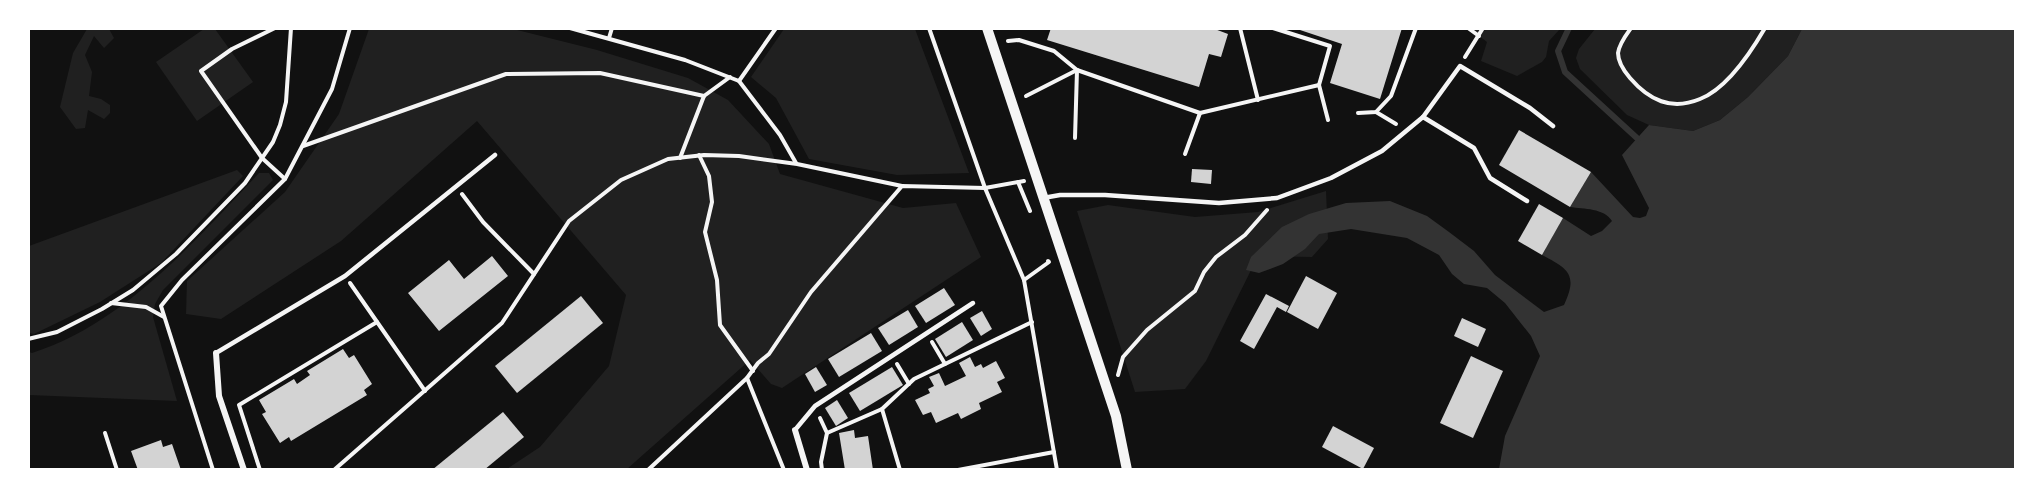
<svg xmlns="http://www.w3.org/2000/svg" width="2044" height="498" font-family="'Work Sans',sans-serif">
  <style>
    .green { fill: #202020 }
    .water { fill: #333 }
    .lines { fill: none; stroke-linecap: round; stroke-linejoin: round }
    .stream { stroke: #333; stroke-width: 6 }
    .building { fill: #d3d3d3 }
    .path { stroke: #f5f5f5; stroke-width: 4 }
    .service { stroke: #f5f5f5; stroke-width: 4.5 }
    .minor { stroke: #f5f5f5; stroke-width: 6 }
    .tertiary { stroke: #f5f5f5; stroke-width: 10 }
  </style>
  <rect width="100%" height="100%" fill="#111"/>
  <g class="green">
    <path d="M87 29H109L114 38 104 48 94 36 85 55 92 72 89 96 101 99 110 105V113L104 119 88 110 85 128 76 129 60 107 73 53Z"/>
    <path d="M204 29H215L253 82 197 121 156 62Z"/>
    <path d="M369 29H513L597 50 688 78 728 100 769 144 780 174 903 208 956 203 981 257 782 388 771 384 750 360 627 469H507L540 447 609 366 626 295 477 121 341 241 221 319 186 314 187 281 285 192 339 114Z"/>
    <path d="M784 29H915L969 173 897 175 809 159 776 98 751 77Z"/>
    <path d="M1470 29H1560L1549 41 1546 57 1542 62 1517 76 1481 61 1487 42Z"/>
    <path d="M1595 29H1802L1788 56 1748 97 1720 120 1693 131 1649 125 1627 115 1580 69 1576 58 1579 49Z"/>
    <path d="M237 170 243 176 161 263 100 302 34 334 29 333V246Z"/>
    <path d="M259 173H269L273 180 163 290 155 304 153 317 177 401 29 395V352L32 353C125 323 194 242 259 173Z"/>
    <path d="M1326 191 1328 239 1312 257 1258 256 1206 361 1185 389 1135 392 1077 211 1108 205 1195 217 1258 212Z"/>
  </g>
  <path class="water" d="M1802 29H2015V469H1499L1505 436 1540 356 1531 336 1505 303 1487 288 1464 284 1452 274 1439 255 1407 238 1351 229 1319 234 1305 249 1283 264 1259 273 1246 270 1251 257 1282 227 1309 214 1346 203 1390 201 1427 216 1449 232 1474 251 1495 275 1544 312 1564 305C1578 275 1569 269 1542 255L1563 218 1591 236 1602 231 1612 221C1604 208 1584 209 1570 207L1591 172 1633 217 1640 218 1646 216 1649 208 1622 155 1649 125 1693 131 1720 120 1748 97 1788 56Z"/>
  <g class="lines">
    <path class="stream" d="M1569 28 1558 51 1565 72 1638 139"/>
  </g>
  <g class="building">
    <path d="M1051 28H1212L1228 34 1221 57 1209 54 1199 87 1047 40Z"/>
    <path d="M1294 28H1402L1380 99 1330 83 1342 44Z"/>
    <path d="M1519 130 1591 172 1570 207 1499 165Z"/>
    <path d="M1192 169 1212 170 1211 184 1191 182Z"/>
    <path d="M1539 204 1563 218 1542 255 1518 241Z"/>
    <path d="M492 256 508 276 439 331 408 293 449 260 464 279Z"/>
    <path d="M1306 276 1337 293 1318 329 1287 312Z"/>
    <path d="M944 288 955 305 926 323 915 306Z"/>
    <path d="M1266 294 1289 306 1286 312 1277 307 1254 349 1240 341Z"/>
    <path d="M581 296 603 323 517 393 495 366Z"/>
    <path d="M908 310 918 327 889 345 878 328Z"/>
    <path d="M982 311 992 329 981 336 970 318Z"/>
    <path d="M1462 318 1486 329 1478 347 1454 336Z"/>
    <path d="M962 322 973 340 946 357 935 339Z"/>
    <path d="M871 333 882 351 839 377 828 359Z"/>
    <path d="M343 349 349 358 354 355 372 384 364 390 367 395 291 441 289 437 280 443 262 414 266 412 259 400 294 379 297 384 310 375 307 371Z"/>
    <path d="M1471 356 1503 371 1473 438 1440 423Z"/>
    <path d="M970 357 975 367 981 364 983 368 996 361 1005 378 997 382 1002 392 979 403 981 409 961 419 958 413 936 423 931 412 923 415 915 400 930 393 928 389 934 386 929 377 939 373 945 386 966 376 959 363Z"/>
    <path d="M816 367 827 385 815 392 805 374Z"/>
    <path d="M892 367 903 385 860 411 849 393Z"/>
    <path d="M837 400 848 418 836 426 825 408Z"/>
    <path d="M503 412 524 437 484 470H432Z"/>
    <path d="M1333 426 1374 448 1363 469 1322 447Z"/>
    <path d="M854 430 855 438 868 436 873 470H845L839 433Z"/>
    <path d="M161 440 163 447 172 444 181 470H138L131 451Z"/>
  </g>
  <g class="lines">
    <g class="path">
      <path d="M275 28 232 49 201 71 262 158 285 179"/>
      <path d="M570 28 685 60 739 81 780 135 796 163"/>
      <path d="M929 28 985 188 1024 280 1057 470"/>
      <path d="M1240 28 1258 100"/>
      <path d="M1273 28 1330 46 1319 85"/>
      <path d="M1468 28 1479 36"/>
      <path d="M1631 28C1626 35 1619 44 1618 53 1618 62 1624 71 1630 78 1649 100 1671 111 1700 99 1726 89 1751 52 1765 28"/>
      <path d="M609 38 612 28"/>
      <path d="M1008 41 1019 40 1054 51 1077 70 1200 113 1319 85 1328 120"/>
      <path d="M1465 57 1483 28"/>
      <path d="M739 81 776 28"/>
      <path d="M1026 96 1077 70"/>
      <path d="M1376 112 1396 124"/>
      <path d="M1358 113 1376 112 1391 96 1416 28"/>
      <path d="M1075 138 1077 70"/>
      <path d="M303 146 506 74 600 73 704 96"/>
      <path d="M1185 154 1200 113"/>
      <path d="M699 155 709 176 712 202 705 232 717 280 720 325 753 371"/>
      <path d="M680 158 704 96 730 77"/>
      <path d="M1018 182 1030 211"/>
      <path d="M462 194 483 222 534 274"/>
      <path d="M1024 280 1049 262 1048 261"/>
      <path d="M350 283 425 391"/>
      <path d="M111 303 146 307 164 317"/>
      <path d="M28 339 57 332 102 309 133 290 176 254 245 183 273 142 280 125 286 102 291 28"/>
      <path d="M932 342 945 364"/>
      <path d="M897 364 909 384"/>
      <path d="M1118 375 1123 357 1147 330 1195 291 1204 272 1216 257 1245 235 1267 210"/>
      <path d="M747 378 784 470"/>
      <path d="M882 409 900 470"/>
      <path d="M820 418 827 433 821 462 822 470"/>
      <path d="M105 433 117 470"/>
      <path d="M827 433 882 409 914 379 1032 322"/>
      <path d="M213 470 161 306 182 280 285 179 332 89 350 28"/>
      <path d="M260 470 239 405 377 322"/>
      <path d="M334 470 502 323 569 221 621 180 668 159 704 155 739 156 797 164 902 186"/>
      <path d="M648 470 747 378 758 363 769 354 811 292 902 186 985 188 1024 181"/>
      <path d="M958 470 1054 452"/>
    </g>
    <g class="service">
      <path d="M1423 117 1474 148 1490 178 1527 201"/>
      <path d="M1043 198 1060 195H1105L1219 203 1277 198 1331 178 1382 151 1423 117 1460 66 1530 108 1553 126"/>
      <path d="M216 353 345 276 495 155"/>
      <path d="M795 430 815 406 973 303"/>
    </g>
    <g class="minor">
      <path d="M216 353 219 396 244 470"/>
      <path d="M795 430 807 470"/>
    </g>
    <path class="tertiary" d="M987 28 1116 416 1127 470"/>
  </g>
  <rect width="2044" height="498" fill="none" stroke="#ffffff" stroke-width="60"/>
</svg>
